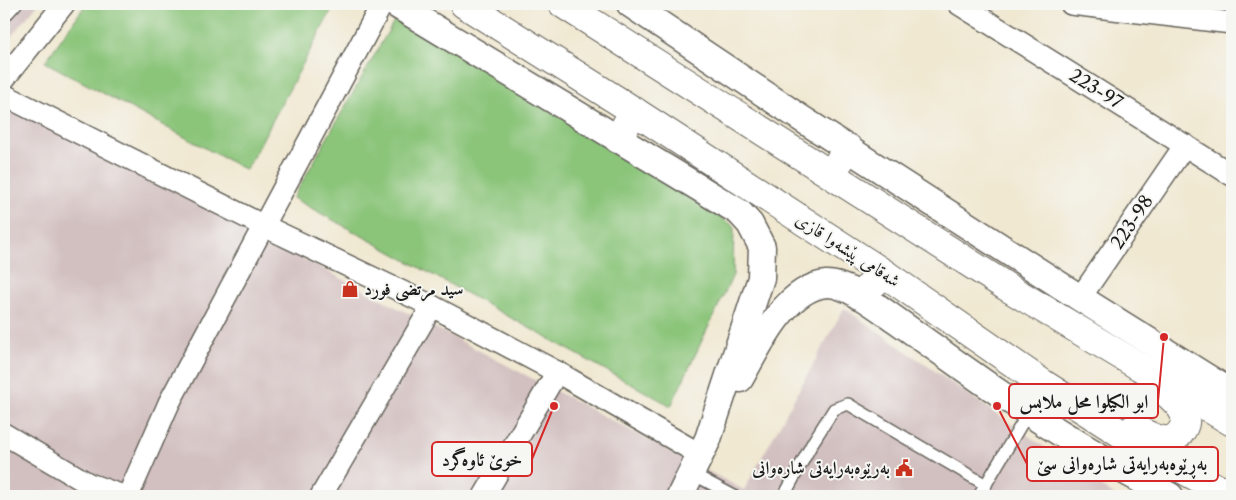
<svg xmlns="http://www.w3.org/2000/svg" width="1236" height="500" font-family="'Libre Caslon Text',Amiri,serif">
  <style>
    .industrial { fill: #d2bfc0 }
    .green { fill: #8bc57a; stroke: #54704b }
    .lines { fill: none; stroke-linecap: round; stroke-linejoin: round }
    .service-casing { stroke: #66635b; stroke-width: 14 }
    .minor-casing { stroke: #66635b; stroke-width: 24 }
    .tertiary-casing { stroke: #66635b; stroke-width: 29 }
    .trunk-casing { stroke: #66635b; stroke-width: 30 }
    .service { stroke: #fff; stroke-width: 11 }
    .minor { stroke: #fff; stroke-width: 21 }
    .tertiary { stroke: #fff; stroke-width: 26 }
    .trunk { stroke: #fff; stroke-width: 28 }
    .labels { text-anchor: middle; dominant-baseline: central; stroke-width: 4; stroke-linejoin: round; paint-order: stroke }
    .street-label { font-size: 18px; fill: #1c1c1c; stroke: #f6f6f2 }
    .poi-label { font-size: 18px; font-weight: bold; fill: #1c1c1c; stroke: #f6f6f2; text-anchor: start }
    .leader { fill: none; stroke: #d62828; stroke-width: 2 }
    .callout-dot { fill: #d62828; stroke: #f6f6f2; stroke-width: 2 }
    .callout { fill: #f6f6f2; stroke: #d62828; stroke-width: 2 }
    .callout-label { font-size: 19px; text-anchor: middle; font-weight: bold; fill: #1c1c1c }
  </style>
  <rect width="100%" height="100%" fill="#f6f6f2"/>
  <filter id="ink" filterUnits="userSpaceOnUse"><feTurbulence type="fractalNoise" baseFrequency=".02" numOctaves="2"/><feDisplacementMap in="SourceGraphic" scale="10" xChannelSelector="R" yChannelSelector="G"/><feConvolveMatrix kernelMatrix="1 2 1 2 8 2 1 2 1" color-interpolation-filters="sRGB"/></filter>
  <filter id="wash" filterUnits="userSpaceOnUse"><feTurbulence type="fractalNoise" baseFrequency=".0096" numOctaves="4" result="noise"/><feDisplacementMap in="SourceGraphic" scale="20" xChannelSelector="R" yChannelSelector="G"/><feGaussianBlur stdDeviation="1.12" result="paint"/><feColorMatrix in="noise" values="0 0 0 0 0 0 0 0 0 0 0 0 0 0 0 0 0 1.4 0 .05"/><feComposite in="paint" operator="in"/></filter>
  <g filter="url(#wash)">
    <rect width="100%" height="100%" fill="#f0e8d1"/>
    <g class="industrial">
      <path d="M4 4H38L4 45Z"/>
      <path d="M4 101 744 490 844 308 1115 496H4Z"/>
    </g>
    <g class="green">
      <path d="M86 4H335L246 170 45 62Z"/>
      <path d="M398 14 734 226 733 275 671 406 293 198Z"/>
    </g>
  </g>
  <g filter="url(#ink)">
    <g class="lines">
      <g class="service-casing">
        <g id="service">
          <path d="M4 17 16 4"/>
          <path d="M691 473 734 496"/>
          <path d="M784 496 813 442 834 409 848 404 986 485"/>
          <path d="M979 496 1028 413"/>
        </g>
      </g>
      <g class="minor-casing">
        <g id="minor">
          <path d="M959 4 1232 175"/>
          <path d="M1071 4 1232 23"/>
          <path d="M4 79 64 4"/>
          <path d="M4 95 262 225 432 306 557 372 701 455"/>
          <path d="M1080 298 1185 145"/>
          <path d="M4 434 89 484 123 496"/>
          <path d="M128 496 169 403 382 4"/>
          <path d="M321 496 432 306"/>
          <path d="M484 496 557 372"/>
        </g>
      </g>
      <g class="tertiary-casing">
        <g id="tertiary">
          <path d="M395 4 739 212 750 224 762 247 761 278 708 439 680 496"/>
          <path d="M630 4 802 119 1080 298 1232 393"/>
          <path d="M740 379C758 347 785 288 826 284 847 283 879 308 896 320 940 351 984 384 1029 413 1075 443 1122 470 1170 496"/>
        </g>
      </g>
      <g class="trunk-casing">
        <g id="trunk">
          <path d="M464 4 634 111 885 274 1045 385 1144 448 1231 496"/>
          <path d="M563 4 1007 287 1232 422"/>
          <path d="M618 139 634 111"/>
          <path d="M831 174 848 148"/>
          <path d="M859 295 885 274"/>
          <path d="M1134 428C1143 432 1153 439 1163 440 1170 441 1176 438 1180 433 1195 414 1174 400 1161 388"/>
        </g>
      </g>
      <use href="#service" class="service"/>
      <use href="#minor" class="minor"/>
      <use href="#tertiary" class="tertiary"/>
      <use href="#trunk" class="trunk"/>
    </g>
  </g>
  <defs>
    <g id="shop-bare" transform="scale(1.35)"><path d="M-5-2.5h2.3a2.7 3.5 0 0 1 5.4 0H5L5.5 6h-11ZM-1.5-2.5h3a1.5 2.3 0 0 0-3 0Z" fill="#c8321e" stroke="#f6f6f2" stroke-width="2.5" paint-order="stroke"/></g>
    <g id="civic-bare" transform="scale(1.35)"><path d="M-.6-6.5H3V-4.5H.6V-3L4-1V1h2V6H-6V1h2V-1L-.6-3ZM-1.2 2.5V6h2.4V2.5Z" fill="#c8321e" stroke="#f6f6f2" stroke-width="2.5" paint-order="stroke"/></g>
  </defs>
  <g fill-rule="evenodd">
    <use href="#shop-bare" x="350" y="289"/>
    <use href="#civic-bare" x="904" y="468"/>
  </g>
  <g class="labels">
    <g class="street-label">
      <text transform="translate(1096 89) rotate(32)">223-97</text>
      <text transform="translate(1132 222) rotate(-56)">223-98</text>
      <text transform="translate(848 250) rotate(33)">شەقامی پێشەوا قازی</text>
    </g>
    <g class="poi-label">
      <text x="364" y="289">سيد مرتضى فورد</text>
      <text x="890" y="468" text-anchor="end">بەرێوەبەرایەتی شارەوانی</text>
    </g>
  </g>
  <path class="leader" d="M1164 337L1158 401M554 406L532 459M997 406L1027 464"/>
  <g class="callout-dot">
    <circle cx="1164" cy="337" r="5"/>
    <circle cx="554" cy="406" r="5"/>
    <circle cx="997" cy="406" r="5"/>
  </g>
  <g class="callout">
    <rect x="1009" y="384" width="149" height="34" rx="5"/>
    <rect x="432" y="442" width="100" height="34" rx="5"/>
    <rect x="1027" y="447" width="191" height="34" rx="5"/>
  </g>
  <g class="callout-label">
    <text x="1084" y="408">ابو الكيلوا محل ملابس</text>
    <text x="482" y="466">خوێ ئاوەگرد</text>
    <text x="1122" y="470">بەڕێوەبەرایەتی شارەوانی سێ</text>
  </g>
  <rect width="1236" height="500" fill="none" stroke="#f6f6f2" stroke-width="20"/>
</svg>
